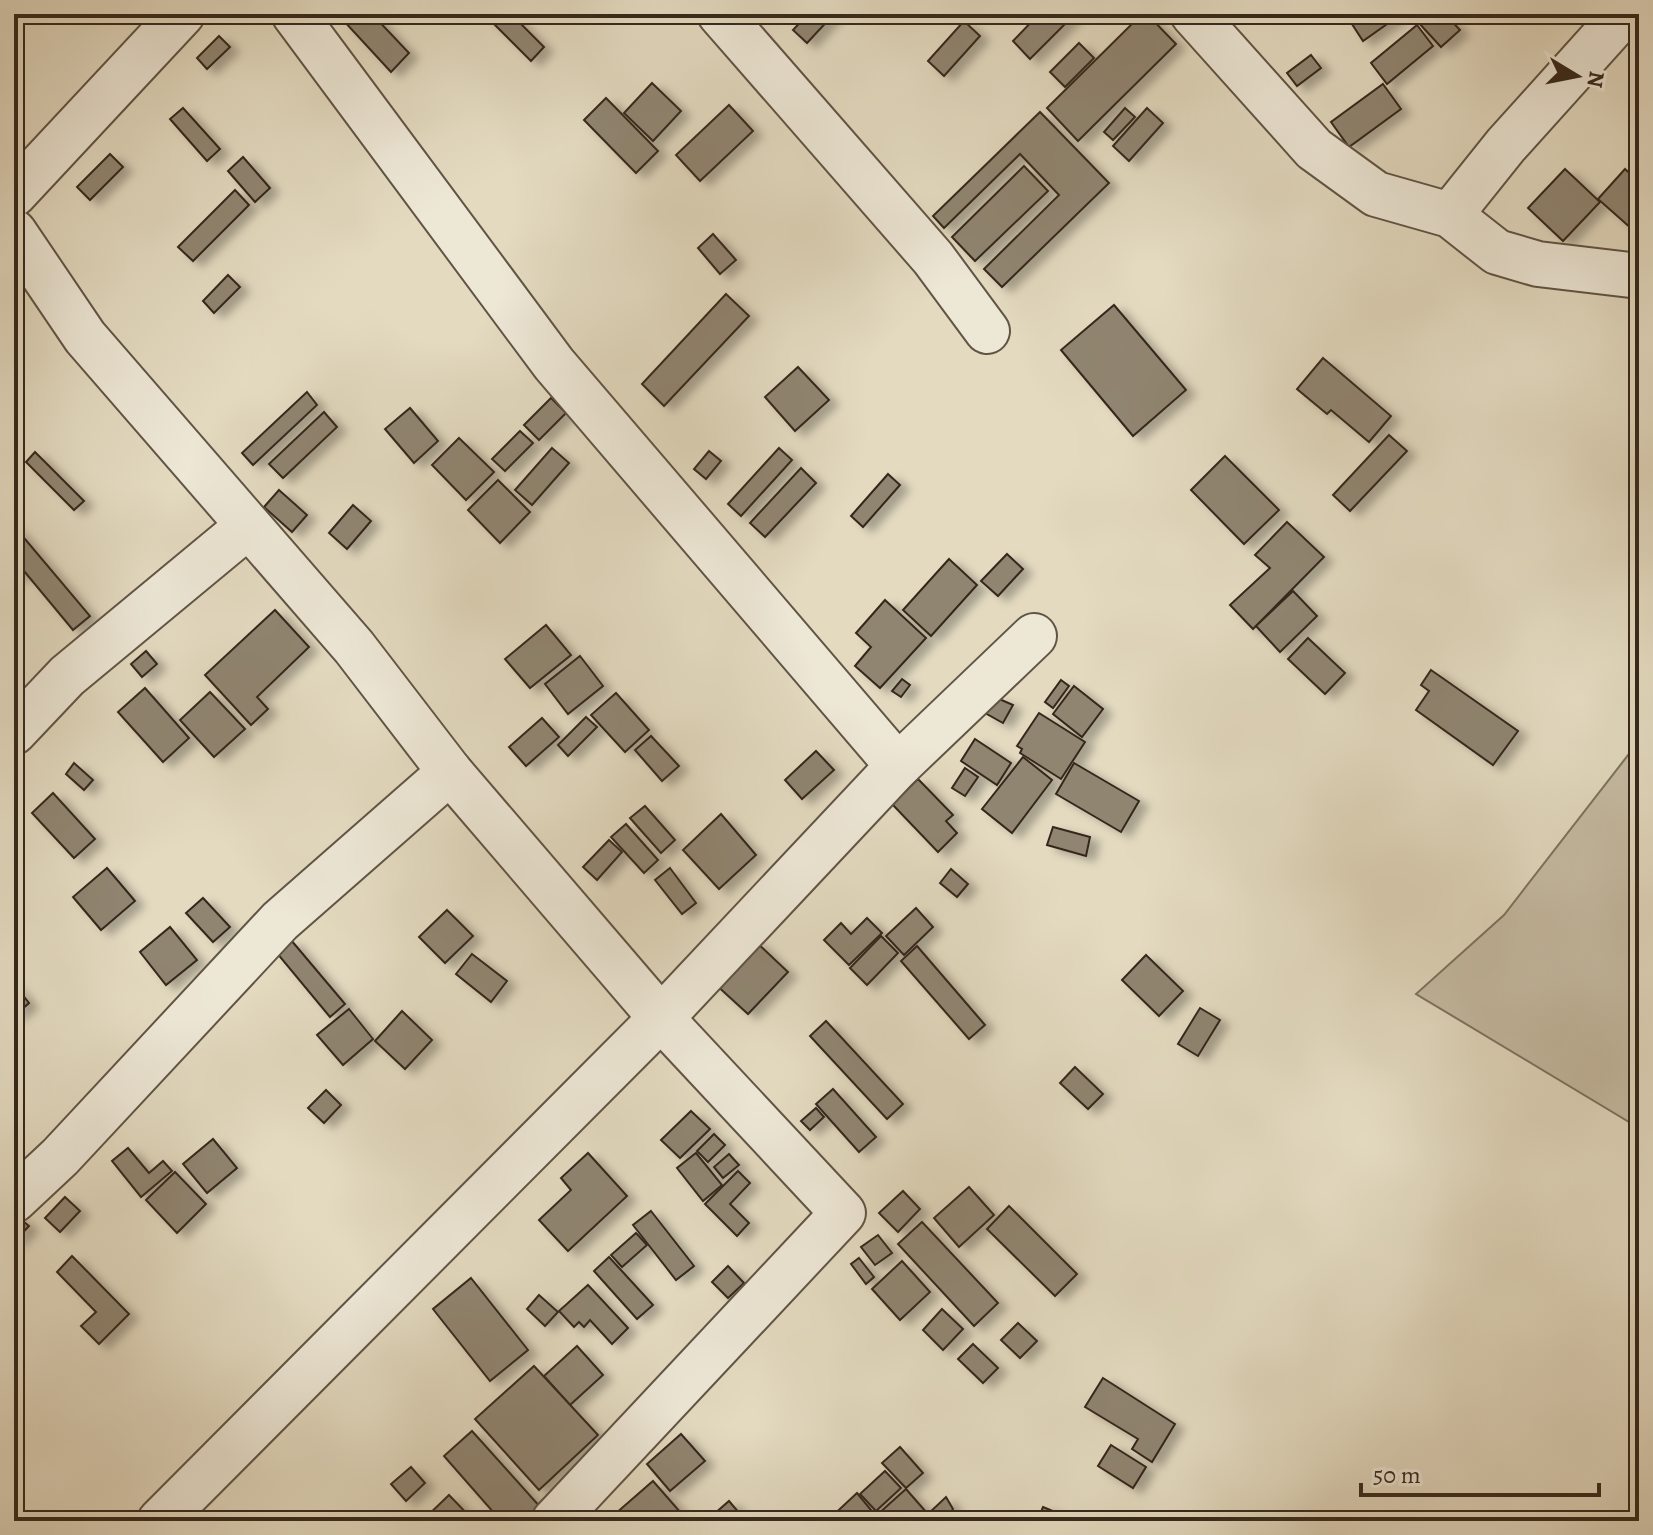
<svg xmlns="http://www.w3.org/2000/svg" width="1653" height="1535" font-family="Alegreya,serif">
  <style>
    .green { fill: #c6bca4; stroke: #7e7260; stroke-width: 2 }
    .building { fill: #908571; stroke: #36281c; stroke-width: 2; filter: url(#shadow) }
    .lines { fill: none; stroke-linecap: round; stroke-linejoin: round }
    .minor-casing { stroke: #615445; stroke-width: 48 }
    .minor { stroke: #ede7d6; stroke-width: 44 }
  </style>
  <defs>
    <filter id="shadow"><feDropShadow dx="9" dy="5" stdDeviation="4" flood-color="#0004"/></filter>
  </defs>
  <rect width="100%" height="100%" fill="#e3dac0"/>
  <filter id="stains"><feTurbulence type="fractalNoise" baseFrequency=".0025" numOctaves="4"/><feColorMatrix values="0 0 0 0 .2 0 0 0 0 .09 0 0 0 0 .02 0 0 0 .5 -.17"/></filter>
  <radialGradient id="worn" r=".72"><stop offset=".6" stop-color="#630" stop-opacity="0"/><stop offset="1" stop-color="#630" stop-opacity=".3"/></radialGradient>
  <path class="green" d="M1639 741V1128L1416 994 1504 915Z"/>
  <g class="building">
    <path d="M349 14H372L409 53 391 72 343 20Z"/>
    <path d="M484 14H511L544 47 531 61Z"/>
    <path d="M808 14H834L807 43 793 30Z"/>
    <path d="M1039 14H1075L1030 59 1013 41Z"/>
    <path d="M1142 14H1147L1176 44 1078 141 1047 108Z"/>
    <path d="M1360 14H1395L1397 17 1363 41 1350 21Z"/>
    <path d="M1424 14H1445L1460 30 1441 47 1417 21Z"/>
    <path d="M964 21 980 36 944 76 928 61Z"/>
    <path d="M1417 25 1433 46 1387 84 1371 63Z"/>
    <path d="M219 36 230 47 207 69 197 58Z"/>
    <path d="M1079 43 1094 58 1065 87 1050 72Z"/>
    <path d="M1311 55 1321 68 1297 86 1287 73Z"/>
    <path d="M652 83 681 111 653 141 624 113Z"/>
    <path d="M1383 84 1401 109 1349 147 1331 122Z"/>
    <path d="M606 98 658 151 636 173 584 120Z"/>
    <path d="M729 105 753 131 700 181 676 155Z"/>
    <path d="M183 108 220 149 207 161 170 119Z"/>
    <path d="M1125 108 1135 117 1113 140 1104 132Z"/>
    <path d="M1147 108 1163 123 1129 161 1113 146Z"/>
    <path d="M1040 112 1109 183 1002 287 984 269 1059 195 1020 154 944 228 933 216Z"/>
    <path d="M110 154 123 167 90 200 77 187Z"/>
    <path d="M243 157 270 188 255 202 228 171Z"/>
    <path d="M1024 166 1048 191 975 261 952 237Z"/>
    <path d="M1565 169 1600 202 1563 241 1528 208Z"/>
    <path d="M1625 169 1639 182V221L1632 229 1598 199Z"/>
    <path d="M235 190 249 205 193 261 178 247Z"/>
    <path d="M713 234 736 260 720 274 698 248Z"/>
    <path d="M228 275 240 287 214 313 203 301Z"/>
    <path d="M726 294 749 316 664 406 642 384Z"/>
    <path d="M1114 305 1186 390 1133 436 1061 350Z"/>
    <path d="M1323 358 1391 416 1369 442 1331 410 1327 414 1297 389Z"/>
    <path d="M798 367 829 400 795 431 765 397Z"/>
    <path d="M307 392 317 405 253 465 242 453Z"/>
    <path d="M551 398 566 413 539 440 524 425Z"/>
    <path d="M410 408 438 441 414 463 385 429Z"/>
    <path d="M324 412 337 427 283 478 269 464Z"/>
    <path d="M520 431 533 443 505 471 492 459Z"/>
    <path d="M1389 435 1407 451 1350 511 1333 495Z"/>
    <path d="M459 438 494 472 466 500 432 465Z"/>
    <path d="M552 448 569 463 532 505 515 490Z"/>
    <path d="M779 448 792 460 741 516 728 504Z"/>
    <path d="M709 451 721 461 706 479 694 469Z"/>
    <path d="M35 452 84 501 74 510 26 462Z"/>
    <path d="M1225 456 1279 510 1244 544 1191 490Z"/>
    <path d="M801 468 816 483 765 537 750 523Z"/>
    <path d="M888 474 900 485 863 527 851 516Z"/>
    <path d="M498 480 530 512 500 543 468 510Z"/>
    <path d="M279 490 307 515 292 532 264 507Z"/>
    <path d="M353 505 371 521 347 549 329 533Z"/>
    <path d="M1287 522 1324 557 1253 629 1230 605 1270 568 1255 555Z"/>
    <path d="M14 526 90 616 73 630 24 571 14 579Z"/>
    <path d="M1007 554 1023 569 998 596 981 581Z"/>
    <path d="M949 559 977 585 931 636 903 610Z"/>
    <path d="M1293 591 1317 616 1280 652 1256 626Z"/>
    <path d="M885 600 926 638 880 688 855 666 871 647 856 633Z"/>
    <path d="M275 610 309 647 257 697 268 709 251 725 205 675Z"/>
    <path d="M546 625 571 655 530 688 505 659Z"/>
    <path d="M1308 638 1345 673 1325 694 1288 659Z"/>
    <path d="M146 651 157 664 142 677 131 664Z"/>
    <path d="M580 656 603 686 568 714 545 684Z"/>
    <path d="M1431 670 1518 731 1493 765 1416 710 1429 691 1421 685Z"/>
    <path d="M902 679 910 685 901 697 892 691Z"/>
    <path d="M1061 680 1069 686 1053 708 1045 702Z"/>
    <path d="M1074 686 1103 709 1082 737 1053 714Z"/>
    <path d="M145 688 189 738 163 762 118 712Z"/>
    <path d="M210 692 245 729 214 757 180 720Z"/>
    <path d="M616 693 649 730 625 752 591 715Z"/>
    <path d="M997 698 1013 705 1003 723 985 713Z"/>
    <path d="M1039 713 1085 742 1061 779 1020 753 1022 749 1017 746Z"/>
    <path d="M586 717 597 727 568 756 558 745Z"/>
    <path d="M542 718 559 737 526 766 509 747Z"/>
    <path d="M651 736 679 766 662 781 635 750Z"/>
    <path d="M975 739 1011 763 997 785 961 761Z"/>
    <path d="M816 751 834 770 802 799 785 780Z"/>
    <path d="M1023 757 1052 780 1012 833 982 809Z"/>
    <path d="M74 763 93 780 84 790 66 774Z"/>
    <path d="M1074 763 1139 801 1121 832 1056 794Z"/>
    <path d="M965 768 978 777 965 796 952 788Z"/>
    <path d="M918 779 953 815 946 821 957 833 938 852 892 804Z"/>
    <path d="M53 793 95 839 74 858 32 813Z"/>
    <path d="M645 806 675 840 661 853 630 818Z"/>
    <path d="M721 814 756 855 719 889 683 850Z"/>
    <path d="M626 824 658 860 644 873 611 837Z"/>
    <path d="M1053 827 1090 837 1086 856 1047 845Z"/>
    <path d="M609 840 622 852 597 880 583 867Z"/>
    <path d="M107 868 135 901 101 930 73 897Z"/>
    <path d="M670 868 696 903 682 914 655 880Z"/>
    <path d="M951 869 968 884 957 897 940 883Z"/>
    <path d="M203 898 230 927 213 942 186 913Z"/>
    <path d="M916 908 933 927 904 955 886 936Z"/>
    <path d="M447 910 473 936 445 963 419 937Z"/>
    <path d="M867 918 882 933 849 965 824 940 841 923 851 934Z"/>
    <path d="M170 927 197 960 166 985 140 952Z"/>
    <path d="M881 936 898 953 867 985 850 968Z"/>
    <path d="M291 940 345 1004 330 1017 276 952Z"/>
    <path d="M754 940 788 972 748 1014 714 983Z"/>
    <path d="M917 946 985 1025 969 1039 901 961Z"/>
    <path d="M472 954 507 981 491 1002 456 974Z"/>
    <path d="M1146 955 1183 991 1159 1016 1122 980Z"/>
    <path d="M14 984 29 1003 14 1016Z"/>
    <path d="M1200 1008 1220 1020 1198 1056 1178 1044Z"/>
    <path d="M349 1009 373 1039 343 1065 317 1035Z"/>
    <path d="M402 1011 432 1040 405 1069 375 1041Z"/>
    <path d="M826 1021 903 1104 887 1119 810 1036Z"/>
    <path d="M1075 1067 1103 1094 1088 1109 1060 1083Z"/>
    <path d="M833 1089 876 1137 859 1152 816 1104Z"/>
    <path d="M326 1090 341 1105 324 1123 308 1108Z"/>
    <path d="M816 1108 824 1117 810 1130 801 1121Z"/>
    <path d="M691 1111 710 1129 680 1158 661 1140Z"/>
    <path d="M714 1134 725 1145 708 1162 697 1151Z"/>
    <path d="M213 1139 237 1168 207 1193 183 1164Z"/>
    <path d="M128 1148 149 1173 163 1161 172 1171 141 1197 112 1161Z"/>
    <path d="M588 1153 627 1196 568 1251 539 1220 571 1190 561 1178Z"/>
    <path d="M696 1153 722 1185 703 1201 677 1168Z"/>
    <path d="M729 1154 739 1165 723 1178 714 1167Z"/>
    <path d="M738 1171 750 1183 730 1204 749 1223 737 1236 705 1204Z"/>
    <path d="M175 1172 206 1204 177 1233 146 1200Z"/>
    <path d="M969 1187 994 1215 959 1247 934 1218Z"/>
    <path d="M903 1191 920 1209 898 1232 879 1213Z"/>
    <path d="M65 1197 80 1211 60 1232 45 1218Z"/>
    <path d="M1009 1206 1077 1274 1055 1296 987 1229Z"/>
    <path d="M651 1211 694 1266 676 1280 633 1225Z"/>
    <path d="M17 1216 29 1226 14 1242V1219Z"/>
    <path d="M922 1222 998 1303 974 1326 898 1244Z"/>
    <path d="M636 1233 647 1245 622 1267 611 1255Z"/>
    <path d="M878 1235 892 1253 875 1265 861 1247Z"/>
    <path d="M72 1256 129 1314 99 1344 81 1326 96 1312 57 1272Z"/>
    <path d="M609 1257 653 1305 637 1319 594 1271Z"/>
    <path d="M859 1258 874 1277 866 1284 851 1264Z"/>
    <path d="M902 1261 930 1292 900 1320 872 1289Z"/>
    <path d="M728 1266 744 1283 728 1298 712 1282Z"/>
    <path d="M471 1278 528 1350 490 1381 433 1309Z"/>
    <path d="M588 1285 628 1328 612 1344 590 1320 584 1327 579 1322 574 1327 559 1311Z"/>
    <path d="M539 1295 558 1312 545 1326 527 1309Z"/>
    <path d="M942 1309 963 1329 943 1350 923 1330Z"/>
    <path d="M1018 1323 1037 1341 1020 1358 1001 1340Z"/>
    <path d="M973 1344 998 1368 983 1383 958 1359Z"/>
    <path d="M577 1346 603 1375 570 1405 544 1376Z"/>
    <path d="M534 1366 598 1435 539 1490 475 1419Z"/>
    <path d="M1103 1378 1175 1424 1152 1462 1132 1449 1138 1439 1085 1407Z"/>
    <path d="M472 1431 542 1509 529 1521H501L444 1456Z"/>
    <path d="M681 1434 705 1461 670 1491 647 1464Z"/>
    <path d="M1111 1445 1146 1467 1133 1488 1098 1466Z"/>
    <path d="M900 1447 923 1473 906 1488 882 1463Z"/>
    <path d="M411 1467 425 1483 406 1501 391 1484Z"/>
    <path d="M885 1471 901 1488 876 1511 860 1494Z"/>
    <path d="M653 1481 688 1521H607Z"/>
    <path d="M906 1489 934 1521H884L878 1514Z"/>
    <path d="M857 1493 880 1521H827Z"/>
    <path d="M449 1495 474 1521H422Z"/>
    <path d="M946 1497 953 1509 945 1521H936L929 1513Z"/>
    <path d="M729 1501 746 1521H706Z"/>
    <path d="M1043 1507 1065 1516 1063 1521H1037Z"/>
  </g>
  <g class="lines">
    <g class="minor-casing">
      <g id="minor">
        <path d="M294 14 554 364 898 766"/>
        <path d="M720 14 933 258 987 331"/>
        <path d="M1193 14 1314 149 1376 194 1450 215 1497 252 1538 264 1639 276"/>
        <path d="M14 194 182 14"/>
        <path d="M1450 215 1506 145 1624 14"/>
        <path d="M14 232 85 337 354 647 450 772 661 1018 843 1213 554 1521"/>
        <path d="M14 732 67 676 248 526"/>
        <path d="M14 1200 60 1157 280 921 450 772"/>
        <path d="M160 1521 661 1018 898 766 1034 636"/>
      </g>
    </g>
    <use href="#minor" class="minor"/>
  </g>
  <rect width="1653" height="1535" fill="none" stroke="#e3dac0" stroke-width="48"/>
  <rect x="16" y="16" width="1621" height="1503" fill="none" stroke="#36281c" stroke-width="4"/>
  <rect x="24" y="24" width="1605" height="1487" fill="none" stroke="#36281c" stroke-width="2"/>
  <g transform="translate(1577 76) rotate(100)" stroke="#ede7d6" stroke-width="6" paint-order="stroke">
  <path d="M0-6L14 30L0 20L-14 30Z" fill="#36281c"/>
  <text y="-12" font-size="22" font-weight="bold" text-anchor="middle" fill="#36281c">N</text>
  </g>
  <path d="M1361 1483v12h238v-12" fill="none" stroke="#36281c" stroke-width="4"/>
  <text x="1373" y="1483" font-size="24" fill="#36281c" stroke="#ede7d6" stroke-width="6" paint-order="stroke">50 m</text>
  <rect width="100%" height="100%" filter="url(#stains)"/>
  <rect width="100%" height="100%" fill="url(#worn)"/>
</svg>
